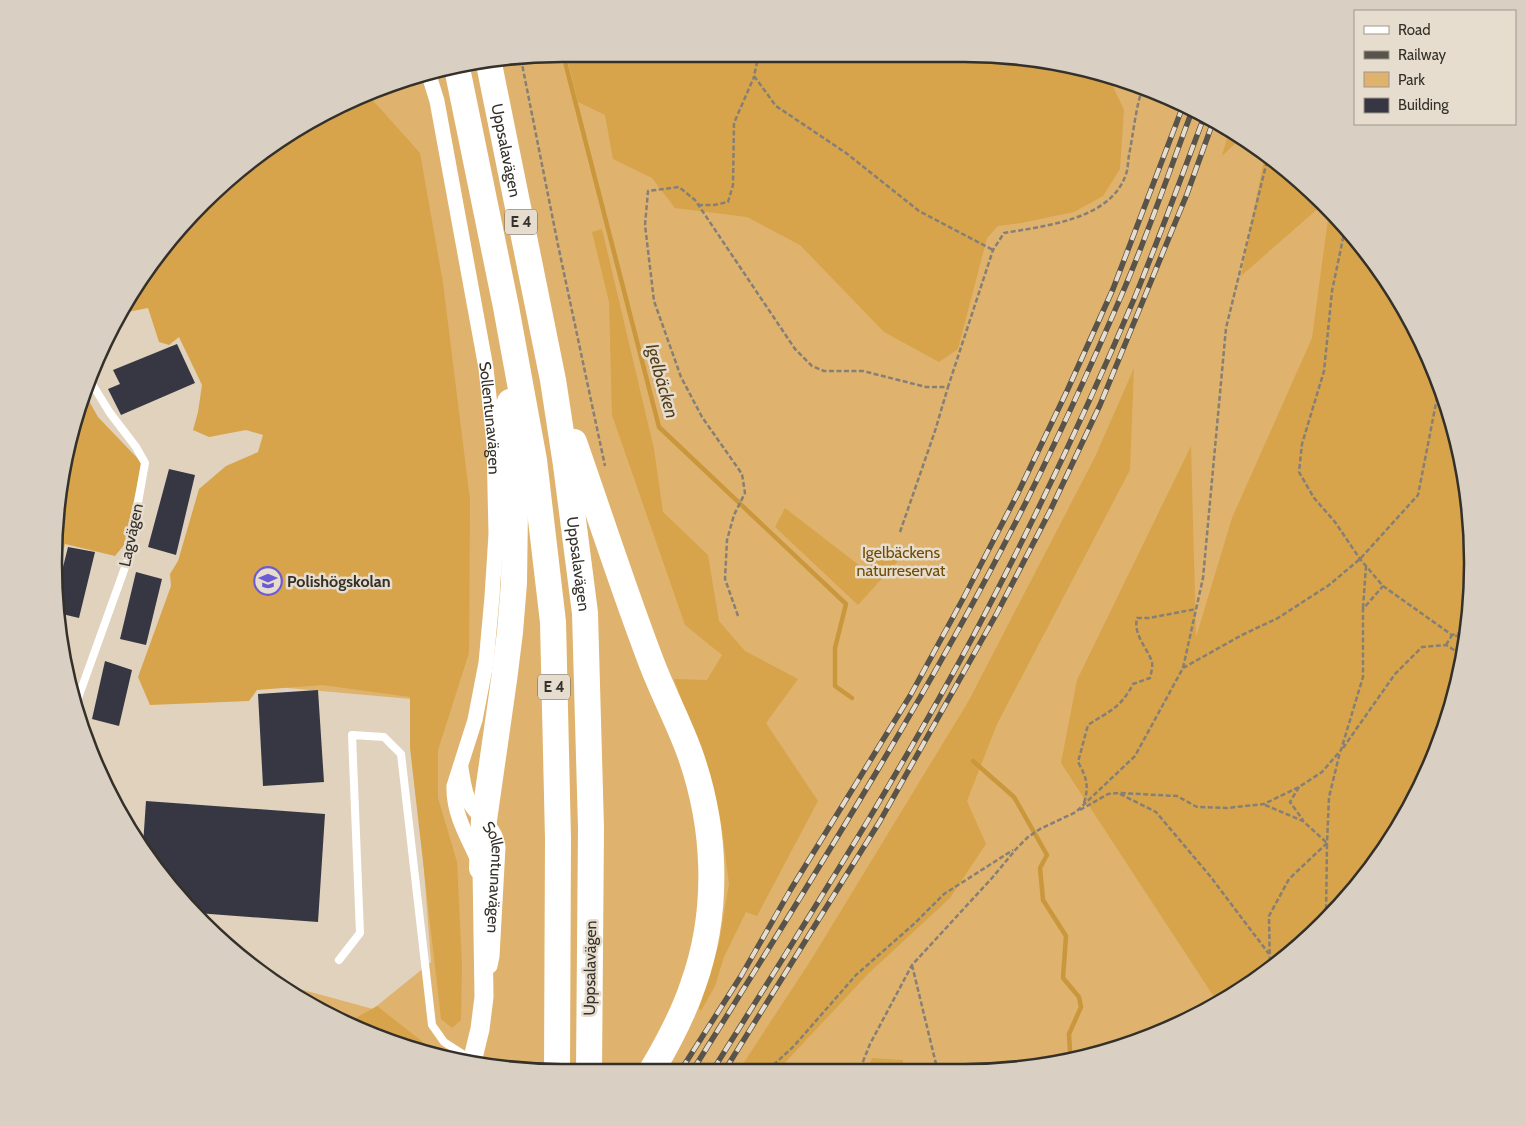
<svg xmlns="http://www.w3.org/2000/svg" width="1526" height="1126" font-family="Cabin,sans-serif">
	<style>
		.built { fill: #e0d2bd }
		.green { fill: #dfb36d }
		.forest { fill: #d7a44b }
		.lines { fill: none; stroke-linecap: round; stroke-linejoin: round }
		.stream { stroke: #ca973d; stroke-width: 4.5 }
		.building { fill: #373744 }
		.path { stroke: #867f76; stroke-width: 2.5; stroke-dasharray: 5 2.5; stroke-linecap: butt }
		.service { stroke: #fff; stroke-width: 8 }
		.minor { stroke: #fff; stroke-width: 15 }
		.tertiary { stroke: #fff; stroke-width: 19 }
		.motorway { stroke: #fff; stroke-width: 26 }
		.rail-casing { stroke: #58534b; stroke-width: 5.5 }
		.rail { stroke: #e7ddcf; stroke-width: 4; stroke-dasharray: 11; stroke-linecap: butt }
		.labels { text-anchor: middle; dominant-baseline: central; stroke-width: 5; stroke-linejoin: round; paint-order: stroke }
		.shield { fill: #e7ddcf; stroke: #6a645c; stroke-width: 1 }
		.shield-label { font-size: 15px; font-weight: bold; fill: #34302a }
		.street-label { font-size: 16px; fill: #34302a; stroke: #e7ddcf }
		.park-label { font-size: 16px; fill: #6e4c03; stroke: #e7ddcf }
		.poi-label { font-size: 16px; font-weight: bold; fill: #34302a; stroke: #e7ddcf; text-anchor: start }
		.water-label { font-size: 18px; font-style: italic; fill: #533d18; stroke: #e7ddcf }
		.rim { fill: none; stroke: #34302a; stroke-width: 2.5 }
	</style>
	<rect width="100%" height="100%" fill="#e7ddcf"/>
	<!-- built -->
	<path class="built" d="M373,93L428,152L431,1055L338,1020L227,946L159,873L92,758L58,629V496L81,400L106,338L180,227L280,139L338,106Z"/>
	<!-- green -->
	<path class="green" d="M563,54H963L1095,71L1158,93L1246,139L1299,180L1367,253L1420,338L1455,431L1471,529L1468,629L1445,726L1404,817L1346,899L1273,967L1158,1033L1030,1068L529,1071L431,1055L338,1020L285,985L373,1009L431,962L411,699L175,678L267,469L263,421L180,227L280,139L338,106L431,71Z"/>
	<!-- forest -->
	<path class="forest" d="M566,54H963L1095,71L1108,76L1124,110L1120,169L1103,196L1074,212L1021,223L998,226L987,238L958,349L939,362L884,332L800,245L747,217L675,208L652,178L613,159L605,115L578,102Z
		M368,95L420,153L443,283L470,500L469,653L438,750V798L457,862L462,964L461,1020L452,1028L441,1019L410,748V697L322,685L257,690L249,701L150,705L138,677L171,586L170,574L178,561L199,489L226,466L258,452L263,435L246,430L209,437L193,430L198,412L202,385L179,337L169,345L159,342L148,308L123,313L180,227L280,139L338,106Z
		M1229,131L1242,137L1222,156Z
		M1265,154L1299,180L1322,205L1241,276Z
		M1329,212L1367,253L1420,338L1455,431L1471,529L1468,629L1445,726L1404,817L1346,899L1273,967L1216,1000L1061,763L1077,680L1191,446L1196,637L1232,518L1312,338Z
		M602,229L654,449L663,512L708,555L719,621L745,651L798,679L766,723L818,801L757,916L746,912L724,957L715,986L701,1011L699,1008L719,943L729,884L721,821L700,750L674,679L707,680L722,655L685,625L612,415L609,302L592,232Z
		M1134,368L1130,470L997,724L967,801L986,844L950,898L868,974L779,1069L739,1070L811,960L968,702L1095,457Z
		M84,392L98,417L142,463L124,545L115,556L65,544L58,572V496L81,400Z
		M785,508L864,569L894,545L905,553L858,605L775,527Z
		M377,1006L442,1057L431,1055L335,1018H356Z
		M872,1058L903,1060V1069H867Z"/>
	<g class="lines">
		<!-- stream -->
		<path class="stream" d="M563,54L659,427L846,604L835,648V686L852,698
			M973,761L1014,797L1047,855L1040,868L1043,900L1066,936L1063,978L1079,997L1081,1007L1069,1034L1070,1052L1073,1056"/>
	</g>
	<!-- building -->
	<path class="building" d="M177,344L195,383L121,415L108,389L120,384L113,370Z
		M169,469L195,475L176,555L148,547Z
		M68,547L95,552L79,618L58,613V587Z
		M136,572L162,579L146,645L120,639Z
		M105,661L132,670L119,726L92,719Z
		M318,690L324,782L263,786L258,694Z
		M146,801L325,814L318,922L197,913L159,873L143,845Z"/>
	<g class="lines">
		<!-- path -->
		<path class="path" d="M759,54L754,76L776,106L846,153L919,211L993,250
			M521,59L558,245L605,466
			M1134,84L1142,89
			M698,205H714L728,202L733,185L734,123L754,77
			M1345,229L1332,291L1324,371L1302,444L1299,472L1314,498L1335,522L1360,559L1383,586L1452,635L1468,631
			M900,532L935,431L948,387
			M1363,608L1366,566
			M738,616L725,579L727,540L734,515L745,493L742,474L702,417L681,377L654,301L645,225L648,191L679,187L695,200L795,349L812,366L824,371H863L926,387H948L993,250L1004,233C1044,226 1111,220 1126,174C1128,169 1128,161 1129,155C1133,136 1136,105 1143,87
			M1446,645L1452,635L1466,638
			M1183,668L1242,635L1278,618L1329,585L1360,559L1418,495L1439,388
			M1343,748L1395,674L1422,647L1446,645L1462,655
			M1299,787L1290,802L1303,820
			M1120,794L1156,812L1210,876L1269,954
			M1084,803C1089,786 1087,778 1078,762L1088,725C1109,711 1121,708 1133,684L1150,678C1151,673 1153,667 1152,662C1147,647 1133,635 1137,618H1149L1196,609
			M1265,805L1303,821L1327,843L1326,917
			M1080,810L1108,794L1119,793L1177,796L1197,807L1227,808L1264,804L1299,787L1322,772L1341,750L1363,677V609L1383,586
			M912,965L937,1068
			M1270,969L1269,916L1289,879L1327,843L1329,797L1340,752
			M860,1069L870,1044L912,965L992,878L1017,848L1028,837L1040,829L1076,812L1135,756L1183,668L1203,578L1226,328L1268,157
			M768,1070L794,1046L856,975L915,923L944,894L1013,850"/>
		<!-- service -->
		<path class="service" d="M77,701L128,559L145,463L136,447L110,413L89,379
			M339,960L360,933L352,735L384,737L401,754L432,1025L444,1042L472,1060"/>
		<!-- minor -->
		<g class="minor">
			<path id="s1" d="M428,72L437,101L486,368L494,444L496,534L492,597L486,663L475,720L454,786C453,813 467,836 478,860"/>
			<path id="s2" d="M461,768C463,780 464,794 471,805C481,820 496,828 498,847L492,956L490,966"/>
		</g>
		<!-- tertiary -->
		<path class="tertiary" d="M472,1062L480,1029L484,997L482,868"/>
		<!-- motorway -->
		<g class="motorway">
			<path id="s3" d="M489,64L553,380L566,465L585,613L591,828L589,1071"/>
			<path d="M457,68L506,307L534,460L553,622L558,839L557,1071"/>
			<path d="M574,442C600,516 624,591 652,664C663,693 678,721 689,751C716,825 720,910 693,985C683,1015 668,1043 652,1070"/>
			<path d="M482,868L484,820L504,680L510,632L514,583L515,509L510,402"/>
		</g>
		<defs>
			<path id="rail" d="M681,1070L741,976L791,889L910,696L964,597L1017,495L1067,391L1113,289L1183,106
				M693,1070C809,884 927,698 1026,502C1060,434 1092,364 1122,294C1148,234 1169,172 1192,111
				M713,1070C808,918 906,766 989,606C1041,506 1090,403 1134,299C1159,239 1181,178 1204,117
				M725,1070L880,821L997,613L1050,511L1100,405L1187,194L1213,122"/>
		</defs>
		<!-- rail casing -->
		<use href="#rail" class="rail-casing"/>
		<!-- rail -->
		<use href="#rail" class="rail"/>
	</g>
	<!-- icons -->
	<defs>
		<symbol id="university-ring" viewBox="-11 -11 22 22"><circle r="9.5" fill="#e7ddcf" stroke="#6d5bd4" stroke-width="1.5"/><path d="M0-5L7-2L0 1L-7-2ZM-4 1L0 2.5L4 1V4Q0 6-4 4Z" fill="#6d5bd4"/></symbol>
	</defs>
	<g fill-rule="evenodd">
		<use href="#university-ring" x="252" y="565" width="32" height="32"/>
	</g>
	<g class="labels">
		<!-- shield labels -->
		<g class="shield">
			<rect x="505" y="209.5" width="32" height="25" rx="4"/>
			<rect x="538" y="674.5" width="32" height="25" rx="4"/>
		</g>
		<g class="shield-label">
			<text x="521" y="222">E 4</text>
			<text x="554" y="687">E 4</text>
		</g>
		<!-- street labels -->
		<g class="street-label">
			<text stroke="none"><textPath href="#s3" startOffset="88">Uppsalavägen</textPath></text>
			<text stroke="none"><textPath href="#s1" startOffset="352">Sollentunavägen</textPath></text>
			<text transform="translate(131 535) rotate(-78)">Lagvägen</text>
			<text stroke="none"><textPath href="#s3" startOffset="508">Uppsalavägen</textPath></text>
			<text stroke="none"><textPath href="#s2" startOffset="119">Sollentunavägen</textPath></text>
			<text transform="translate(590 968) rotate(-89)">Uppsalavägen</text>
		</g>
		<!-- park labels -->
		<g class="park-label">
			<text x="901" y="552">Igelbäckens<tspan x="901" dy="18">naturreservat</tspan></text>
		</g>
		<!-- poi labels -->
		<g class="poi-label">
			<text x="287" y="581">Polishögskolan</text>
		</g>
		<!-- water labels -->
		<g class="water-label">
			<text transform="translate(662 381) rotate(74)">Igelbäcken</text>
		</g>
	</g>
	<!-- crop -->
	<path d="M0 0H1526V1126H0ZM562 62H964A500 500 0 0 1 1464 562V564A500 500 0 0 1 964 1064H562A500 500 0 0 1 62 564V562A500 500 0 0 1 562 62Z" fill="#d9cfc2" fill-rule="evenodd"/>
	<path class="rim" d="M562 62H964A500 500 0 0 1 1464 562V564A500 500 0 0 1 964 1064H562A500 500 0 0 1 62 564V562A500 500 0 0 1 562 62Z"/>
	<!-- legend -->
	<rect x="1354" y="10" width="162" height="115" fill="#e7ddcf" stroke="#9f988d"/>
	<rect x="1364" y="26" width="25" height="8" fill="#ffffff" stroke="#9f988d"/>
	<text x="1398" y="35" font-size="15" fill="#34302a">Road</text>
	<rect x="1364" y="51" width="25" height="8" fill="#58534b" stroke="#9f988d"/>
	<text x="1398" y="60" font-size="15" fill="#34302a">Railway</text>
	<rect x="1364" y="72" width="25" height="15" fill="#dfb36d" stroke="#9f988d"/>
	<text x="1398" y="85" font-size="15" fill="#34302a">Park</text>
	<rect x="1364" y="98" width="25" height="15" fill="#373744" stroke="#9f988d"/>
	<text x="1398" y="110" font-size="15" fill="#34302a">Building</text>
</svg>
